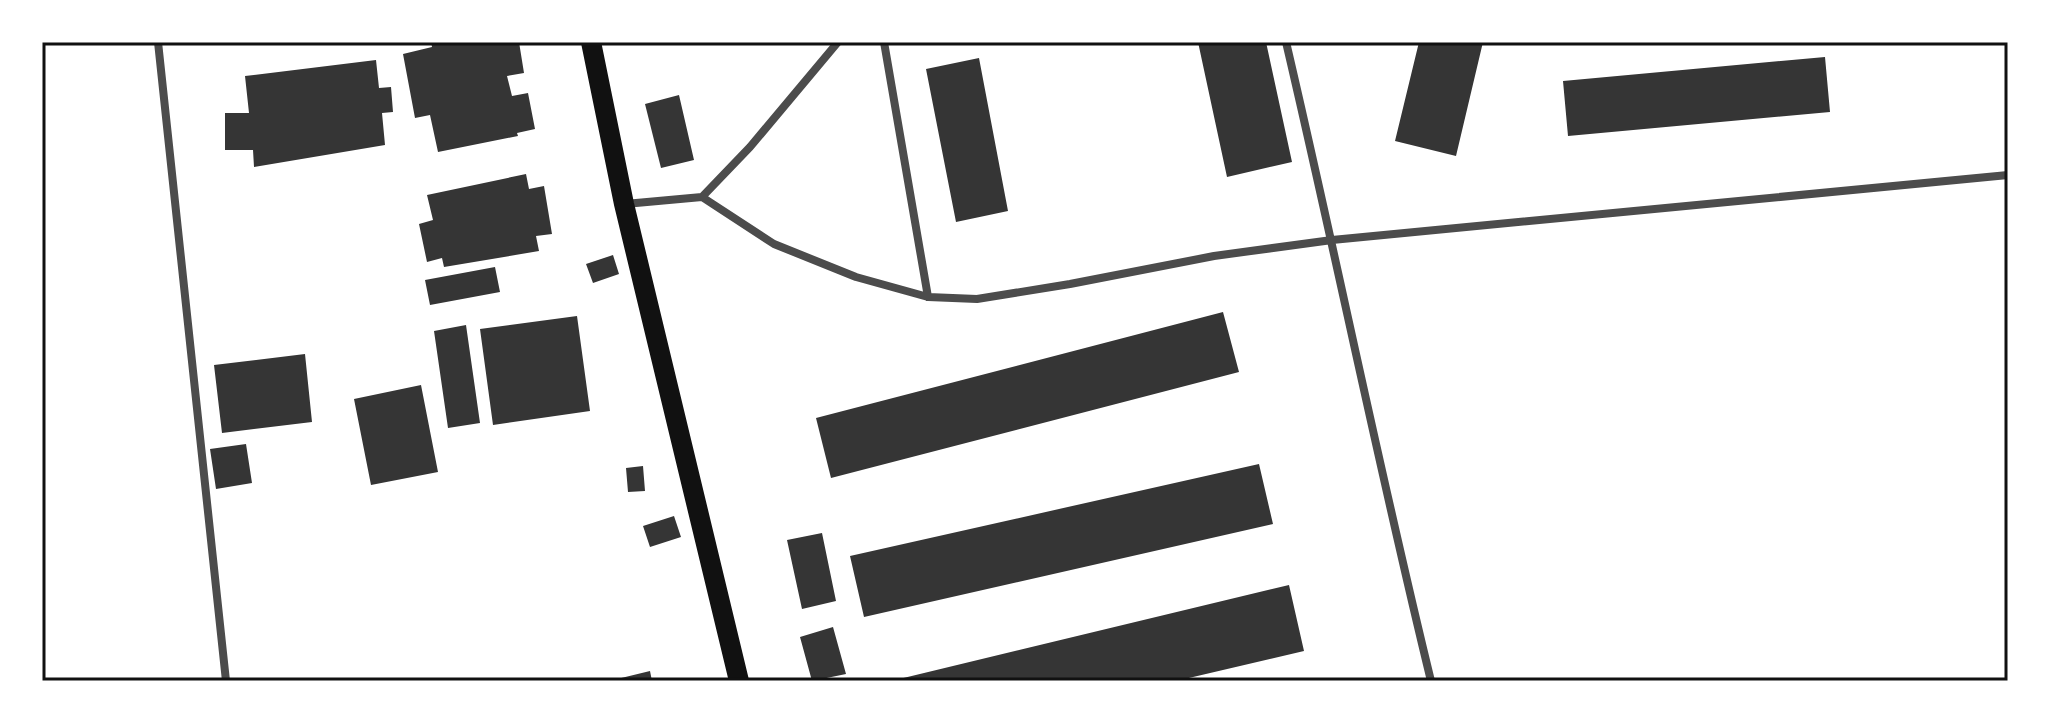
<svg xmlns="http://www.w3.org/2000/svg" width="2050" height="723" font-family="Manrope,sans-serif">
	<style>
		.building { fill: #353535 }
		.lines { fill: none; stroke-linecap: round; stroke-linejoin: round }
		.minor { stroke: #4c4c4c; stroke-width: 8 }
		.primary { stroke: #111; stroke-width: 20 }
		.neatline { fill: none; stroke: #111; stroke-width: 3 }
	</style>
	<rect width="100%" height="100%" fill="#fff"/>
	<!-- building -->
	<path class="building" d="M431,42H519L524,73L507,76L512,96L528,93L535,129L517,133L518,136L438,152L430,115L415,118L403,54L432,47Z
		M1198,42H1266L1292,162L1227,177Z
		M1419,42H1483L1456,156L1395,141Z
		M1825,57L1830,112L1568,136L1563,81Z
		M979,58L1008,211L956,222L926,69Z
		M376,60L379,88L391,87L393,112L382,113L385,145L254,167L253,150H225V113H249L245,76Z
		M679,95L694,160L661,168L645,104Z
		M526,174L529,189L544,186L552,234L536,236L539,251L444,267L442,258L427,262L419,224L433,220L427,195Z
		M613,255L619,274L593,283L586,264Z
		M495,267L500,292L430,305L425,280Z
		M1223,312L1239,372L831,478L816,418Z
		M577,316L590,411L493,425L480,329Z
		M466,325L480,423L448,428L434,331Z
		M305,354L312,422L222,433L214,365Z
		M421,385L438,472L371,485L354,399Z
		M246,444L252,483L216,489L210,449Z
		M1259,464L1273,524L864,617L850,556Z
		M643,466L645,491L628,492L626,468Z
		M674,516L681,537L650,547L643,526Z
		M822,533L836,601L802,609L787,540Z
		M1289,585L1304,651L1176,681H891Z
		M833,627L846,674L812,681L800,637Z
		M650,671L652,681H613V680Z"/>
	<g class="lines">
		<!-- minor -->
		<path class="minor" d="M158,42L226,681
			M884,42L928,297
			M1286,42C1336,255 1379,469 1431,681
			M702,197L750,147L838,42
			M625,204L702,197L774,244L856,277L928,297L977,299L1070,284L1214,256L1332,240L2008,175"/>
		<!-- primary -->
		<path class="primary" d="M591,42L624,204L739,681"/>
	</g>
	<!-- border -->
	<rect width="2050" height="723" fill="none" stroke="#ffffff" stroke-width="88"/>
	<rect x="44" y="44" width="1962" height="635" class="neatline"/>
</svg>
